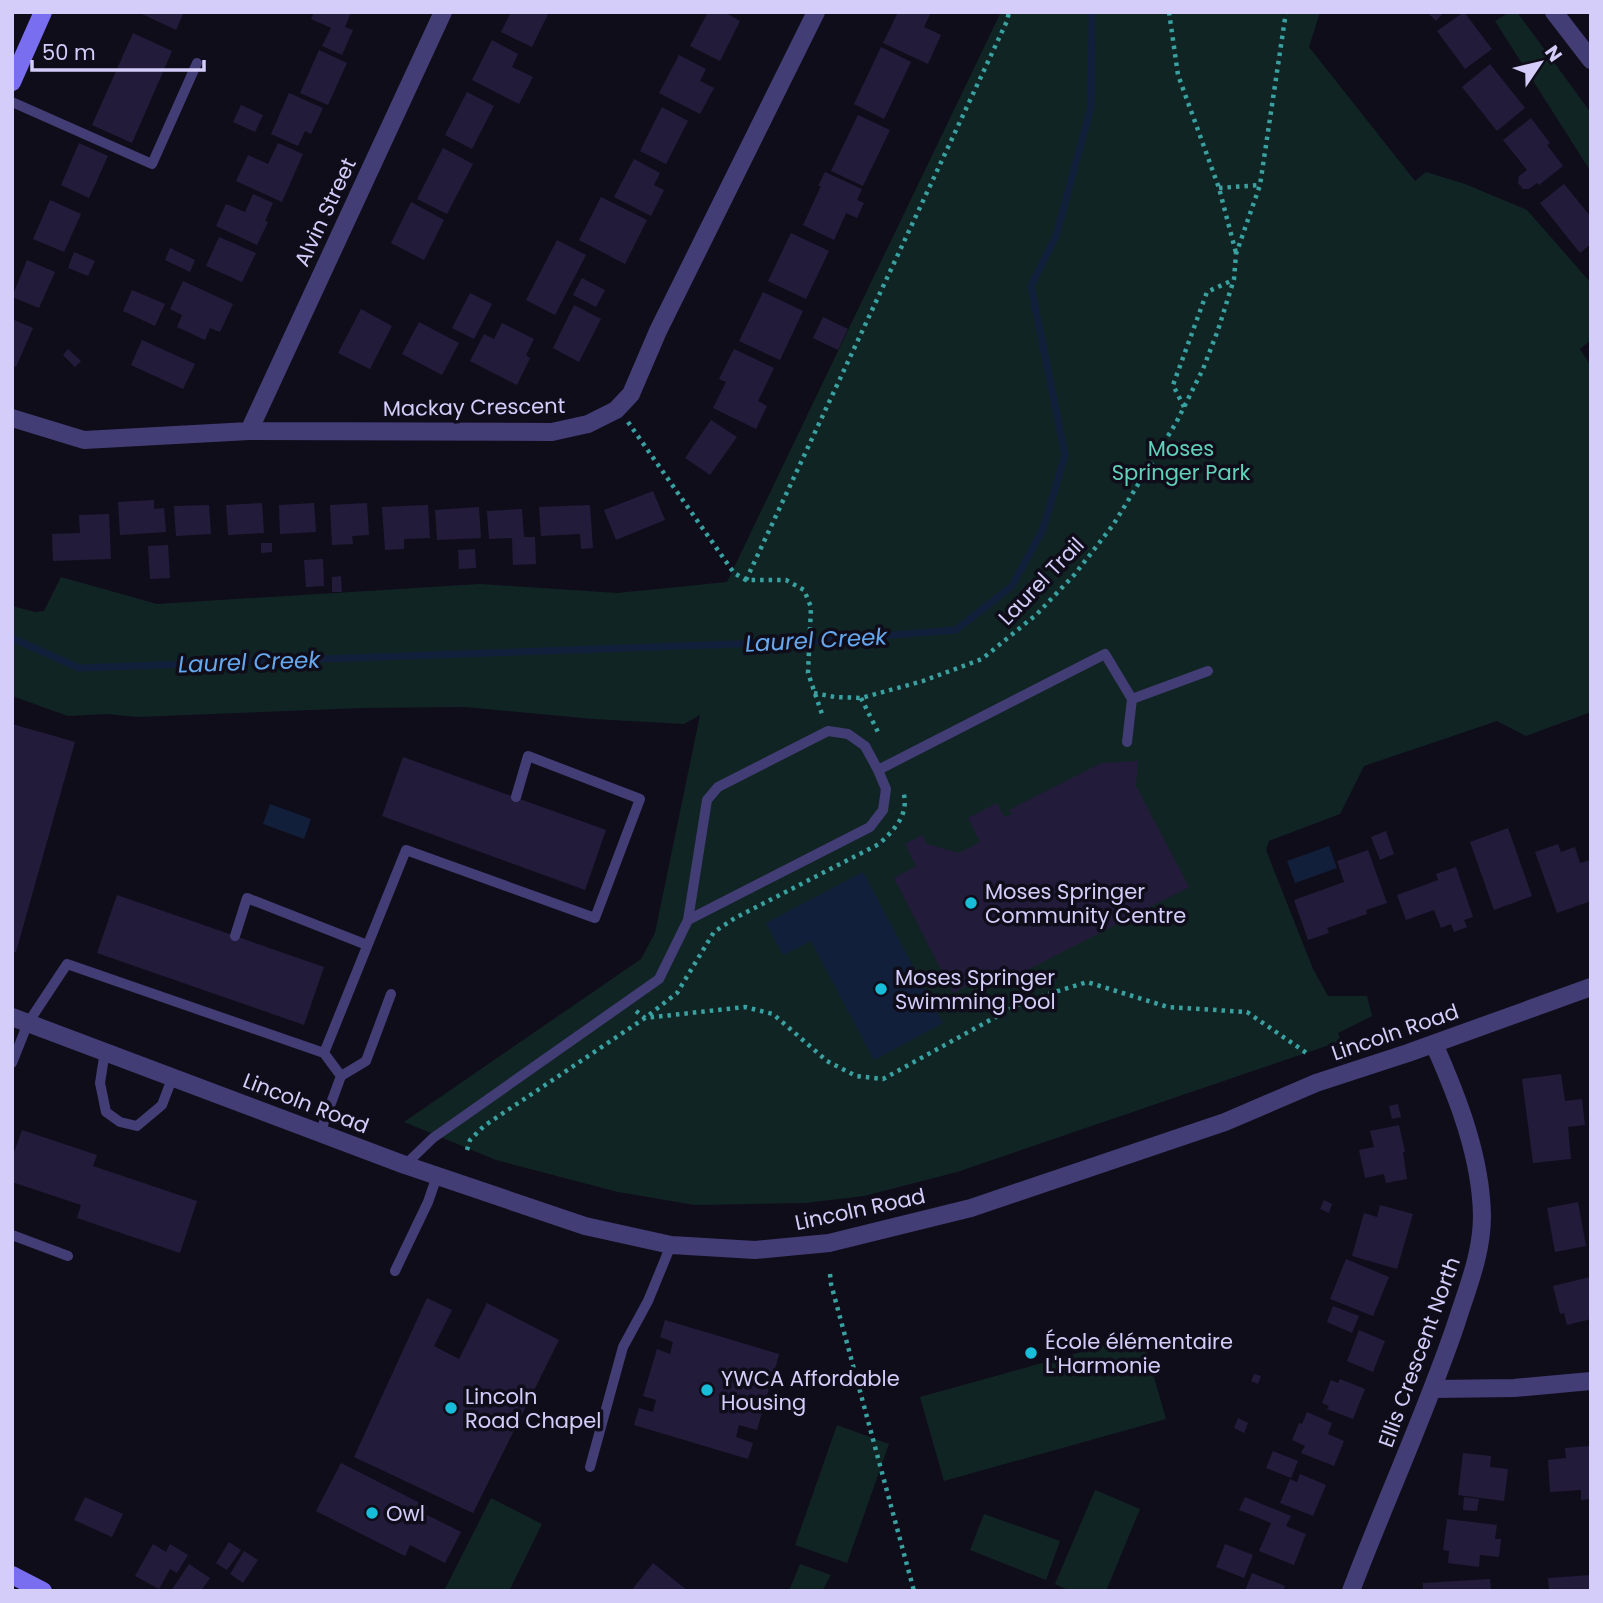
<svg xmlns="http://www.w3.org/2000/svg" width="1603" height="1603" font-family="Poppins,sans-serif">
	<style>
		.green { fill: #112424 }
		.water { fill: #111f3b }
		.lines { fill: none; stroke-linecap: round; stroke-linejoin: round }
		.stream { stroke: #111f3b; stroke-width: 7 }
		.building { fill: #231b3a }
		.path { stroke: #39a1a0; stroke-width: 4.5; stroke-dasharray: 3.5 5; stroke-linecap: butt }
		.service { stroke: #423d75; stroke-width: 10 }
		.minor { stroke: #423d75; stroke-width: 18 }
		.secondary { stroke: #786eef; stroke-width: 18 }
		.poi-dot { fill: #18bdda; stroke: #100d1b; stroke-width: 2.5 }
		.labels { text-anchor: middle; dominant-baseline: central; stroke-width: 7; stroke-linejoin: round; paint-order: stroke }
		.street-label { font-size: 21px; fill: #d4cdf9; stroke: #100d1b }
		.park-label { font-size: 21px; fill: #62d0ba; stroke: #100d1b }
		.poi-label { font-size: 21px; fill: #d4cdf9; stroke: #100d1b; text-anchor: start }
		.water-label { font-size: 23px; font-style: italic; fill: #66a8ee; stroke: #100d1b }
	</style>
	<rect width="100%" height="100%" fill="#100d1b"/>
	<!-- green -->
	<path class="green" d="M1001,12H1320L1309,47L1415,181L1426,172L1465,184L1527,210L1591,283V340L1580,349L1591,366V712L1526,736L1497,721L1364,766L1340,814L1269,841L1266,850L1313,969L1328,996H1367L1372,1016L1338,1033L1341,1041L957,1172L864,1196L805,1203L695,1205L618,1192L496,1160L404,1122L641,959L655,933L700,715L684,724L593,719L464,707L362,708L137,717L107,714L68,716L12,696V606L35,612L44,611L61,577L157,604L480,584L617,593L727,582Z
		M1510,12H1517L1591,113V172L1495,21Z
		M1142,1335L1166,1419L944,1481L920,1397Z
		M837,1425L889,1444L847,1563L795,1545Z
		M1095,1490L1140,1509L1106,1591H1070L1055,1584Z
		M491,1498L542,1524L509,1591H444Z
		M984,1514L1060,1541L1046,1580L970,1550Z
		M800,1564L831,1575L822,1591H789Z"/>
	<!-- water -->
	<path class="water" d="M270,804L311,819L304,839L263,824Z
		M1329,846L1337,868L1295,883L1287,861Z
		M863,872L943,1023L874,1060L811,941L783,955L766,923Z"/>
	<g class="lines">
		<!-- stream -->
		<path class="stream" d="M12,638L79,668L818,641L956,630L1012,586L1043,529L1065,455L1031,286L1056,236L1091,107L1092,12"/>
	</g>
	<!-- building -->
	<path class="building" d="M143,12H184L176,30L142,14Z
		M314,12H351L345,27L353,30L342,55L322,46L331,28L311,19Z
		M511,12H549L532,47L501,32Z
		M708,12H724L740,21L720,61L690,46Z
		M898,12H931L924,27L941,35L928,64L883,43Z
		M1427,12H1444L1436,21Z
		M1464,12L1492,49L1465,69L1437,31Z
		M133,33L172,51L132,143L92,125Z
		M492,40L518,54L512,67L533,77L519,104L472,80Z
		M881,47L911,62L884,119L854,104Z
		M319,50L347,63L328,105L300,93Z
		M679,55L706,69L700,81L714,88L700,114L659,93Z
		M1490,64L1525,108L1497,131L1462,87Z
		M467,92L494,106L472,149L445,135Z
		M289,93L323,108L311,134L305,131L298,146L271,134Z
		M241,105L263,115L255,132L233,122Z
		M662,107L688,121L666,164L640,151Z
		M858,115L890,130L863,186L831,171Z
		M1531,118L1550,143L1547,145L1563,166L1539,185L1537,183L1529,189H1523L1518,183L1519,176L1527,170L1503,140Z
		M79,143L108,156L89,198L61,185Z
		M278,143L303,154L282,202L236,181L248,155L268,164Z
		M443,148L473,164L447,214L417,199Z
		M634,159L660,173L654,185L664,190L651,216L614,197Z
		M825,172L862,189L857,200L864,203L857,218L846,213L834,240L803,225L821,186H818Z
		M1564,184L1591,217V244L1580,253L1540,203Z
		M253,194L273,203L265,221L268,222L257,245L216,226L226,204L245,212Z
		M601,197L647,220L625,264L579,240Z
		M50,200L81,214L64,252L33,239Z
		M411,202L444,220L424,260L391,243Z
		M791,233L829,251L806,299L768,281Z
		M219,237L256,253L242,282L206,266Z
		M557,240L586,255L555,315L526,300Z
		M170,248L195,260L190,272L165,260Z
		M74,252L95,261L88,276L68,268Z
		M27,260L55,272L39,308L12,297Z
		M582,278L605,290L596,307L573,295Z
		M183,281L233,304L220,332L210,328L205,340L177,327L182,315L170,309Z
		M132,290L165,304L155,326L123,311Z
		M763,292L803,311L780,360L739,341Z
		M470,293L492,304L474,339L452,328Z
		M574,305L601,319L579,362L553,348Z
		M361,309L392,326L370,369L338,353Z
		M823,317L848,329L838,350L813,338Z
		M12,319L33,328L16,367L12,365Z
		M419,322L459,343L442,375L402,354Z
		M502,323L534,339L526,355L530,358L517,385L470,361L484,334L494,339Z
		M142,340L195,364L183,389L131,365Z
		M68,349L81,361L75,367L63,355Z
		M734,349L774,368L758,401L767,406L756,429L713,408L726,382L719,379Z
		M711,420L737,437L710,475L685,458Z
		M653,491L665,520L616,540L604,510Z
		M154,500V509L164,508L166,532L120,535L118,502Z
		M262,503L264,533L228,535L226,505Z
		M314,503L316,532L280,534L279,505Z
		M367,503L369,535L352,536L353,544L332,545L330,505Z
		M209,505L211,534L176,536L174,506Z
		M428,505L430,538L404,539V549L385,550L382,507Z
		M590,505L593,548L581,549L580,534L541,536L539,507Z
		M479,507L481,538L437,540L435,510Z
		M522,509L524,537H535L536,564L513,565L512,538L489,539L487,511Z
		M109,514L111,559L53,561L52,534L80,533L79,515Z
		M261,543H272V552L261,553Z
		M168,545L170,578L150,579L148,546Z
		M475,549L476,568L459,569L458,550Z
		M323,559L324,586L306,587L304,560Z
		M341,576L342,592H332V577Z
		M12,724L75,742L16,952L12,951Z
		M403,757L606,830L585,890L382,816Z
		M1138,761L1136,786L1189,887L1004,982L997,970L953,993L894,878L916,866L905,844L922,835L927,844L959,853L980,842L968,818L997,803L1004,817L1012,814L1009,810L1101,763Z
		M1508,828L1532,896L1494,910L1470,842Z
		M1386,831L1394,854L1380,860L1371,837Z
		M1558,844L1561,852L1575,847L1580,863L1591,860V901L1557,913L1535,852Z
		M1368,850L1387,903L1366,910L1367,914L1327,928L1329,933L1308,940L1294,900L1344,882L1337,861Z
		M1456,867L1473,917L1464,920L1467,927L1454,932L1451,924L1441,928L1434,910L1406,920L1397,895L1438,880L1436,874Z
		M117,895L324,967L304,1025L97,953Z
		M1561,1074L1565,1101L1582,1099L1585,1125L1568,1127L1571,1159L1533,1163L1522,1079Z
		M1398,1104L1401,1117L1392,1119L1389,1106Z
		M1399,1125L1405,1152H1403L1407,1179L1386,1183L1384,1174L1365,1178L1359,1150L1374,1147L1370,1131Z
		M22,1130L97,1155L93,1166L197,1201L180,1253L77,1218L81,1205L12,1182V1158Z
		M1324,1200L1332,1204L1329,1213L1320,1209Z
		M1578,1202L1586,1246L1555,1252L1547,1208Z
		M1380,1205L1413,1214L1397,1269L1352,1256L1364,1213L1377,1217Z
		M1346,1259L1389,1277L1373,1316L1330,1299Z
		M1590,1277L1591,1319L1567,1325L1564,1313L1560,1314L1553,1286Z
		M427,1298L452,1310L434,1346L459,1359L487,1303L559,1340L473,1513L354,1457Z
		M1333,1306L1359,1316L1352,1333L1327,1322Z
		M665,1320L779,1354L774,1373L757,1367L753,1380L770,1385L757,1430L739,1425L736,1437L753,1443L748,1459L634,1425L639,1408L653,1412L656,1400L643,1396L657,1349L670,1354L673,1342L660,1337Z
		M1359,1330L1385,1341L1373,1372L1347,1361Z
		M1254,1374L1261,1376L1258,1384L1251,1381Z
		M1340,1379L1365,1389L1353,1419L1327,1409L1329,1406L1322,1403L1331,1380L1338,1383Z
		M1307,1412L1332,1423L1328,1434L1344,1441L1334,1466L1301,1453L1305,1446L1292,1440L1299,1423L1302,1424Z
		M1238,1418L1248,1423L1244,1433L1234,1428Z
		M1591,1446V1499L1581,1500V1490L1550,1492L1548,1460L1566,1458L1565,1448Z
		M1273,1451L1298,1461L1291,1478L1266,1468Z
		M1463,1453L1491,1456L1490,1467L1508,1469L1504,1501L1458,1495Z
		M341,1463L428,1507L425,1514L461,1532L445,1563L410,1545L405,1556L316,1511Z
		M1300,1474L1326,1485L1313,1516L1280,1503L1290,1479L1297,1482Z
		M85,1497L123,1514L112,1537L74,1520Z
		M1245,1497L1291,1516L1286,1526L1306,1534L1294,1565L1259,1551L1271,1523L1239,1510Z
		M1464,1497L1479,1499L1477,1511L1463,1510Z
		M1447,1519L1497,1525L1495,1539H1501L1499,1557L1480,1555L1479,1567L1448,1563L1449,1551L1443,1550Z
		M229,1542L241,1550L227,1570L216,1563Z
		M153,1544L166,1552L170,1544L188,1555L177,1573L170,1569L159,1589L135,1576Z
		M1225,1544L1253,1555L1244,1578L1216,1567Z
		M244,1551L258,1560L243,1583L230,1574Z
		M653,1563L688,1591H631Z
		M189,1564L210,1578L201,1591H171Z
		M1252,1573L1285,1586L1283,1591H1245Z
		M1591,1575V1591H1549L1548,1578Z
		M1490,1579L1491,1591H1423V1583Z"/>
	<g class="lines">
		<!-- path -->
		<path class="path" d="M1169,12L1178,75L1219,188L1236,253
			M1219,188L1260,185
			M1184,407L1173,385L1207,292L1233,280
			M628,422L734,573L746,580H786L804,590L811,607L808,673L823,717
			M746,580L1007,21L1009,12
			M814,693L835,697L861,698L923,681L982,659L1037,614L1075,574L1113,525L1176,423L1203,369L1218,330L1234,279L1236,254L1260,185L1286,12
			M861,698L880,736
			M636,1011L645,1018L745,1007L773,1014L827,1061L856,1076L883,1079L1023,1002L1087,982L1168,1007L1247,1012L1308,1054
			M467,1150L470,1140L484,1126L645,1018L677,993L714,932L735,918L879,844C895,829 910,814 903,791
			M830,1274L831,1284L914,1591"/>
		<!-- service -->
		<path class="service" d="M12,102L152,164L197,63
			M1132,699L1208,671
			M878,770L1105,654L1132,699L1127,742
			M235,936L247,898L367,945
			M105,1051L100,1083L106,1112L120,1122L137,1126L162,1105L173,1076
			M324,1053L406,850L595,918L640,799L528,756L516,797
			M12,1063L28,1023L67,964L324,1053L341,1076
			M320,1133L341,1076L366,1061L391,994
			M405,1165L433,1138L659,979L688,920L707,800L718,787L828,731L848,734L865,746L878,770L886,789L883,810L870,827L688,920
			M12,1235L68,1256
			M395,1271L428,1202L437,1176
			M590,1467L623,1347L648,1301L671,1245"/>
		<!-- minor -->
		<path class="minor" d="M1554,12L1591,60
			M12,418L84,440L249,431L552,432L588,424L616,410L631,394L658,331L816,12
			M249,431L443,12
			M12,1017L405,1165L585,1226L671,1245L755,1250L829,1243L971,1208L1225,1122L1316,1083L1408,1053L1591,987
			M1434,1389L1514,1388L1591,1381
			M1351,1591C1385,1501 1425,1415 1456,1324C1467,1289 1482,1254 1482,1216C1481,1157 1458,1098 1434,1044"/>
		<!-- secondary -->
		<path class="secondary" d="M12,82L43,12
			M12,1575L43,1591"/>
	</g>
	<!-- markers -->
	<g class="poi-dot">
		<circle cx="971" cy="903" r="7"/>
		<circle cx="881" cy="989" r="7"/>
		<circle cx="1031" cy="1353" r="7"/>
		<circle cx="707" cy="1390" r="7"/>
		<circle cx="451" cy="1408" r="7"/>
		<circle cx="372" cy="1513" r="7"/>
	</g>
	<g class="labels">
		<!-- street labels -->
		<g class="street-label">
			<text transform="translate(325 212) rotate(-65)">Alvin Street</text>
			<text transform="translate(474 407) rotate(-1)">Mackay Crescent</text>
			<text transform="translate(1041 581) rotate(-46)">Laurel Trail</text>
			<text transform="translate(1395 1032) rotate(-19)">Lincoln Road</text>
			<text transform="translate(306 1103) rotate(21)">Lincoln Road</text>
			<text transform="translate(860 1209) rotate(-12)">Lincoln Road</text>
			<text transform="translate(1419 1352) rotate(-70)">Ellis Crescent North</text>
		</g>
		<!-- park labels -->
		<g class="park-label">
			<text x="1181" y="448">Moses<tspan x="1181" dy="24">Springer Park</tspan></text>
		</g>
		<!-- poi labels -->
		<g class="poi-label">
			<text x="985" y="891">Moses Springer<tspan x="985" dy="24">Community Centre</tspan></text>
			<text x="895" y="977">Moses Springer<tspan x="895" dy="24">Swimming Pool</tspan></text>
			<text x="1045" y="1341">École élémentaire<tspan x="1045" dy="24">L'Harmonie</tspan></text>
			<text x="721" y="1378">YWCA Affordable<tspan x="721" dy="24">Housing</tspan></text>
			<text x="465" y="1396">Lincoln<tspan x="465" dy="24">Road Chapel</tspan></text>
			<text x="386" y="1513">Owl</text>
		</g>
		<!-- water labels -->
		<g class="water-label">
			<text transform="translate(816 640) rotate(-3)">Laurel Creek</text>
			<text transform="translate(249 662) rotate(-2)">Laurel Creek</text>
		</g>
	</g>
	<!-- border -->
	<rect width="1603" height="1603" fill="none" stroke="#d4cdf9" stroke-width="28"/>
	<!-- north arrow -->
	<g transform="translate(1540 63) rotate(55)" stroke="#100d1b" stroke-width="5" paint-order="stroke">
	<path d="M0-5L12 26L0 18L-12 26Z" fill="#d4cdf9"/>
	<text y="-10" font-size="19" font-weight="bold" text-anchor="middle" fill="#d4cdf9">N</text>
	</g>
	<!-- scale -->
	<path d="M32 60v10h172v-10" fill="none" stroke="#d4cdf9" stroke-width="3.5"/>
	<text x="42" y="60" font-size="21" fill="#d4cdf9" stroke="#100d1b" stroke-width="5" paint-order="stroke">50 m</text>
</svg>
